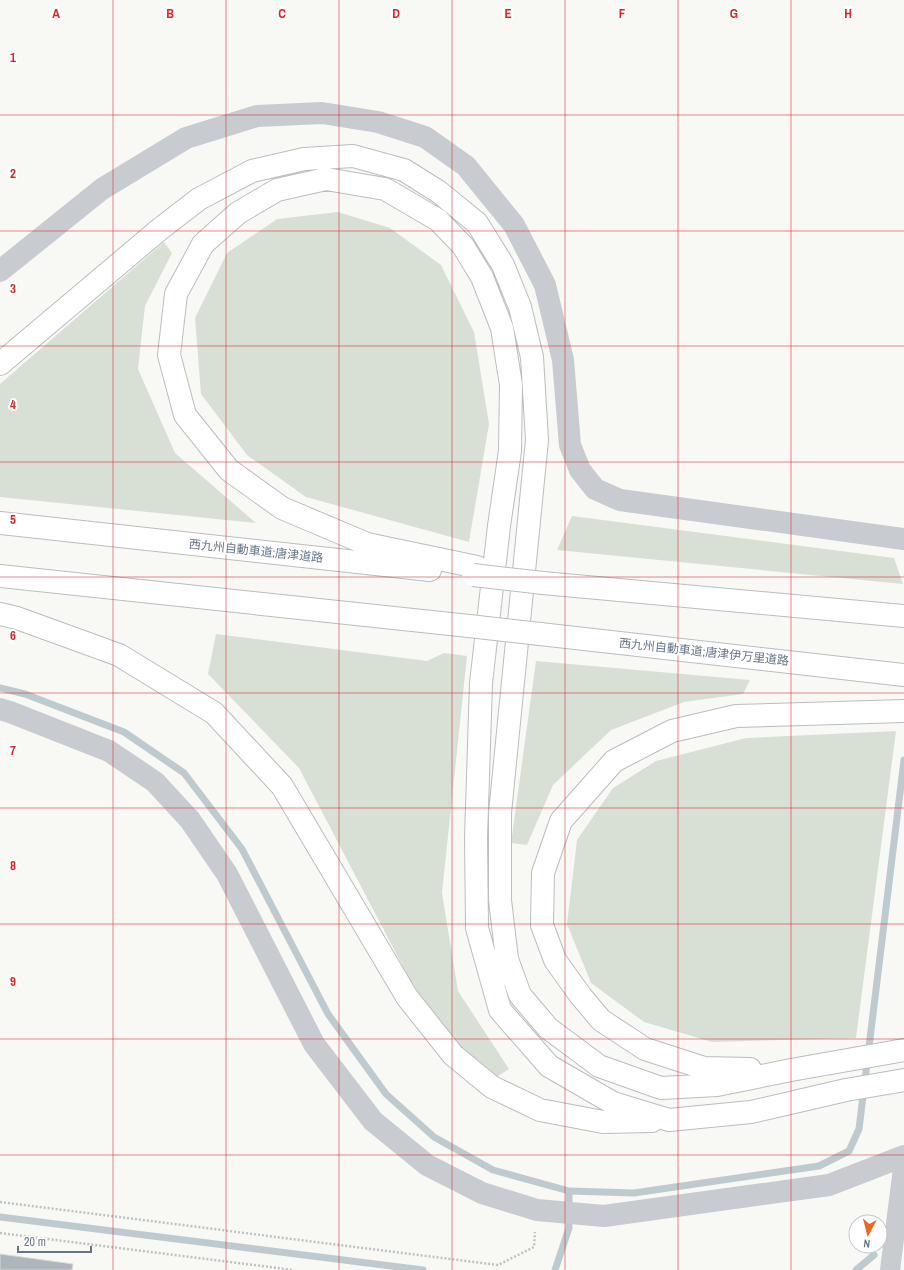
<svg xmlns="http://www.w3.org/2000/svg" width="904" height="1270" font-family="'Archivo Narrow','Noto Sans JP',sans-serif">
	<style>
		.green { fill: #d8e0d6 }
		.lines { fill: none; stroke-linecap: round; stroke-linejoin: round }
		.stream { stroke: #bfcacf; stroke-width: 7 }
		.building { fill: #aeb5bc; stroke: #dadad7 }
		.motorway-casing { stroke: #babdc1; stroke-width: 24 }
		.path { stroke: #bfc2c4; stroke-width: 2.5; stroke-dasharray: 2 2; stroke-linecap: butt }
		.minor { stroke: #c8cbcf; stroke-width: 20 }
		.tertiary { stroke: #c8cbcf; stroke-width: 22 }
		.motorway { stroke: #fff; stroke-width: 22 }
		.motorway-bridge-casing { stroke: #babdc1; stroke-width: 24; stroke-linecap: butt }
		.motorway-bridge { stroke: #fff; stroke-width: 22 }
		.grid { fill: none; stroke: #d62828; stroke-width: 1; stroke-opacity: 0.55 }
		.labels { text-anchor: middle; dominant-baseline: central; stroke-width: 4; stroke-linejoin: round; paint-order: stroke }
		.street-label { font-size: 12px; fill: #657588; stroke: #fff }
		.grid-label { font-size: 13px; text-anchor: middle; font-weight: bold; fill: #d62828; stroke: #fff; stroke-width: 4; stroke-linejoin: round; paint-order: stroke }
	</style>
	<rect width="100%" height="100%" fill="#f8f8f5"/>
	<!-- green -->
	<path class="green" d="M338,212L390,228L441,265L474,332L489,424L469,542L306,497L247,455L201,394L195,318L227,253L277,219Z
		M164,242L172,253L145,306L138,369L175,453L256,523L0,497V384Z
		M572,516L894,558L903,584L557,550Z
		M216,634L427,661L444,653L467,656L442,893L458,991L509,1069L495,1078L449,1037L410,980L299,768L208,674Z
		M536,661L750,680L743,694L684,702L611,730L553,785L527,845L511,843Z
		M896,731L856,1038L712,1042L644,1022L591,983L567,924L577,840L613,788L656,761L746,738Z"/>
	<g class="lines">
		<!-- stream -->
		<path class="stream" d="M0,688L25,694L124,732L184,773L242,849L328,1014L386,1094L434,1137L493,1170L569,1191V1228L555,1270
			M569,1191L634,1193L819,1166L849,1151L859,1129L904,760
			M0,1217L423,1270
			M856,1270L874,1255"/>
	</g>
	<!-- building -->
	<path class="building" d="M0,1254L73,1264L72,1270H0Z"/>
	<g class="lines">
		<defs>
			<path id="motorway" d="M0,364L160,229L199,199L252,171L304,159L353,156L404,170L439,192L477,223L503,265L520,307L532,357L537,440L500,813V900L507,959L520,995L548,1028L599,1066L661,1088L717,1085L791,1070L904,1050
				M0,523L430,570
				M477,567L367,544L282,508L229,470L185,415L169,355L176,294L203,244L238,213L277,190L326,179L385,189L438,220L463,246L482,277L502,328L511,385L510,451L499,526L481,683L476,838L477,928L500,1010L549,1066L613,1103L669,1120L751,1112L846,1090L904,1080
				M0,576L469,626
				M543,583L904,616
				M0,614L17,618L119,655L214,713L282,786L407,997L453,1055L492,1087L540,1110L603,1122L652,1121
				M540,634L904,675
				M750,1069L704,1068L645,1049L601,1020L580,995L555,960L542,925L543,873L561,821L614,761L672,731L736,716L904,711"/>
		</defs>
		<!-- motorway casing -->
		<use href="#motorway" class="motorway-casing"/>
		<!-- path -->
		<path class="path" d="M0,1202L498,1265L534,1247L535,1232
			M0,1233L294,1270"/>
		<!-- minor -->
		<path class="minor" d="M890,1270L904,1161"/>
		<!-- tertiary -->
		<path class="tertiary" d="M0,271L102,189L186,138L257,116L322,113L378,122L425,137L466,166L514,225L545,285L563,360L570,445L580,470L595,489L620,500L904,539
			M0,709L10,712L109,751L155,782L190,820L227,874L314,1044L373,1121L427,1165L482,1193L537,1210L604,1216L829,1185L904,1156"/>
		<!-- motorway -->
		<use href="#motorway" class="motorway"/>
		<defs>
			<path id="motorway-bridge" d="M473,575L543,583
				M469,626L540,634"/>
		</defs>
		<!-- motorway-bridge casing -->
		<use href="#motorway-bridge" class="motorway-bridge-casing"/>
		<!-- motorway-bridge -->
		<use href="#motorway-bridge" class="motorway-bridge"/>
	</g>
	<!-- grid -->
	<path class="grid" d="M113,0V1270M226,0V1270M339,0V1270M452,0V1270M565,0V1270M678,0V1270M791,0V1270M0,115H904M0,231H904M0,346H904M0,462H904M0,577H904M0,693H904M0,808H904M0,924H904M0,1039H904M0,1155H904"/>
	<g class="labels">
		<!-- street labels -->
		<g class="street-label">
			<text transform="translate(256 551) rotate(6)">西九州自動車道;唐津道路</text>
			<text transform="translate(704 652) rotate(6)">西九州自動車道;唐津伊万里道路</text>
		</g>
	</g>
	<g class="grid-label">
		<text x="56" y="18">A</text>
		<text x="170" y="18">B</text>
		<text x="282" y="18">C</text>
		<text x="396" y="18">D</text>
		<text x="508" y="18">E</text>
		<text x="622" y="18">F</text>
		<text x="734" y="18">G</text>
		<text x="848" y="18">H</text>
		<text x="13" y="62">1</text>
		<text x="13" y="178">2</text>
		<text x="13" y="293">3</text>
		<text x="13" y="409">4</text>
		<text x="13" y="524">5</text>
		<text x="13" y="640">6</text>
		<text x="13" y="755">7</text>
		<text x="13" y="870">8</text>
		<text x="13" y="986">9</text>
	</g>
	<!-- north arrow -->
	<g transform="translate(868 1234) rotate(187)"><circle r="19" fill="#ffffff" stroke="#c1c8cf"/>
	<path d="M0-3L7 15L0 10L-7 15Z" fill="#ee661f"/>
	<text y="-6" font-size="11" font-weight="bold" text-anchor="middle" fill="#657588">N</text>
	</g>
	<!-- scale -->
	<path d="M18 1246v6h73v-6" fill="none" stroke="#657588" stroke-width="2"/>
	<text x="24" y="1246" font-size="12" fill="#657588" stroke="#ffffff" stroke-width="3" paint-order="stroke">20 m</text>
</svg>
